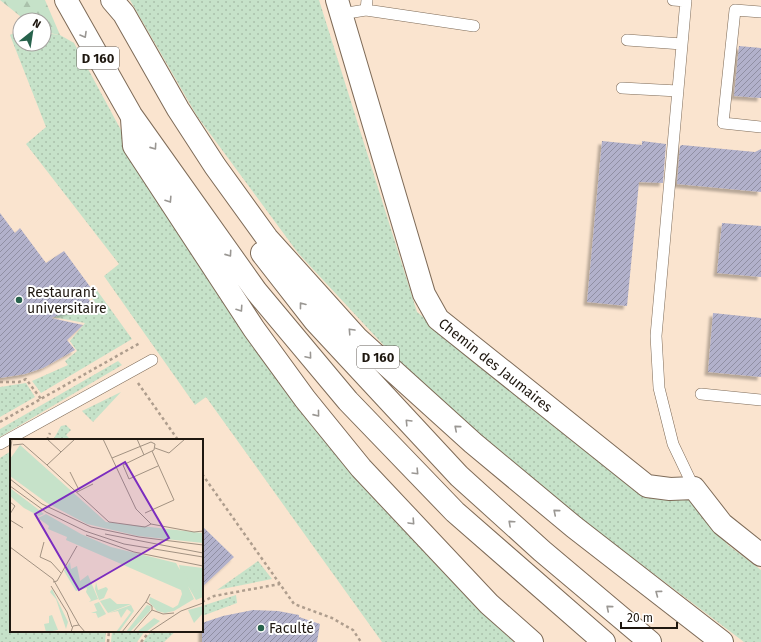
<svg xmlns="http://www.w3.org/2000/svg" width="761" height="642" font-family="'Fira Sans',sans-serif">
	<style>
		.grass { fill: url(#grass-dots) }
		.forest { fill: url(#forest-firs) }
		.building { fill: url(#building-hatch); filter: url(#shadow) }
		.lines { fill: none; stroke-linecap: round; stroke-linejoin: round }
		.lane-casing { stroke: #7e6b58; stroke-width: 12 }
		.street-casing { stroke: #7e6b58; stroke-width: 24 }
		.highway-casing { stroke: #7e6b58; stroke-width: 24 }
		.path { stroke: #ae9d8d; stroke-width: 2.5; stroke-dasharray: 3 3; stroke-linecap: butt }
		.lane { stroke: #fff; stroke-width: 11 }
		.street { stroke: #fff; stroke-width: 22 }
		.highway { stroke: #fff; stroke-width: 22 }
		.oneway { stroke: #9a9793 }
		.poi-dot { fill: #27624c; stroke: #fff; stroke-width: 1.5 }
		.labels { text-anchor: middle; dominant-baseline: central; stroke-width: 4; stroke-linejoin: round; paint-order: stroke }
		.shield { fill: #fff; stroke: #625d57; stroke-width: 1 }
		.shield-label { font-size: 13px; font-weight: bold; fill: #1e170f }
		.poi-label { font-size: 14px; fill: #1e170f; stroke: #fff; text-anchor: start }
		.street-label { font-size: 14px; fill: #1e170f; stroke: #fff }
		.inset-road { fill: none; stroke: #a29282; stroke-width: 1 }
		.view { fill: #7b2cbf; fill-opacity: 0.15; stroke: #7b2cbf; stroke-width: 2 }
		.inset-edge { fill: none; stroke: #1e170f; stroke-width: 2 }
	</style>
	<defs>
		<pattern id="grass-dots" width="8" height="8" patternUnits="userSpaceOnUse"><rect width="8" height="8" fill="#c6e2c9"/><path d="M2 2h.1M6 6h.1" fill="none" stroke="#aac1ab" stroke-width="1.8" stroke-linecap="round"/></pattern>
		<pattern id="forest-firs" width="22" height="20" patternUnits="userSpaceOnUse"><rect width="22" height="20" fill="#c6e2c9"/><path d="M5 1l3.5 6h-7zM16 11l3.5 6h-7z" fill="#aac1ab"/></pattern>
		<pattern id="building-hatch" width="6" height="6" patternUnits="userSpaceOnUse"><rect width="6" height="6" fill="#b2b1cb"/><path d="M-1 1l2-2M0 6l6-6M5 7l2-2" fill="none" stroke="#908fa3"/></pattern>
		<filter id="shadow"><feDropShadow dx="-3.5" dy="3.5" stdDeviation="1" flood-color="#0004"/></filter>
	</defs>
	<rect width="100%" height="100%" fill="#fae4cf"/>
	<!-- grass -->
	<path class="grass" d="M130,0H319L417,312L549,418L651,494L689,500L728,545L761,570V642H744L572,512L415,379L298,253L197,116Z
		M20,30V44H44V33L60,35L74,43L122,132L219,297L360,484L514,642H382L206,397L195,405L104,276L119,264L26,144L46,127L10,35Z
		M96,289L132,339L41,393L32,381L68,365L65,361L77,351L70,341L85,323L53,317L62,310L76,312L96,304L89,294Z
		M118,361L122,365L0,437V429Z
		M26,383L35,397L0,417V387Z
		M121,392L93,422L82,411Z
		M66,425L71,430L66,435L71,440H53L61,426Z
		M11,451V631H106L105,642H0V458Z
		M258,561L272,579L217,590Z
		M236,595L237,603L202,616V606Z
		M112,631H145L137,642H111Z
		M155,631H176L164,642H143L148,635Z"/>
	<!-- forest -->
	<path class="forest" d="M0,0H45L60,35L44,32V20H20V30V16Z"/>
	<!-- building -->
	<path class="building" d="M739,46L761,48V98L734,96Z
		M602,141L642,145V141L666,144L663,183L639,182L627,306L587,302Z
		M682,145L755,152L761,149V192L677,184L680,146Z
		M0,213L15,233L20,228L46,263L64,251L91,288L84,293L92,304L51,318L83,325L67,340L75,350L43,368L25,374L0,378Z
		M722,223L761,226V277L717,273Z
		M713,313L761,318V377L708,372Z
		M202,526L234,557L202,587Z
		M253,610L278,611L299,615V617L320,624L317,642H202V623L223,616Z"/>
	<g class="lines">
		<defs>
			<path id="lane" d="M673,0L686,1
				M686,0L656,336L659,388L673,444L694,488
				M366,10L367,0
				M761,12L735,10L723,123L761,127
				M341,14L366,10L474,26
				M627,40L682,44
				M622,88L678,91
				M701,394L761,400
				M0,444L152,360"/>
			<g id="street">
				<path id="s1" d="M337,0L424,294L438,319L647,486L670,489L694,488L722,524L761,555"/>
			</g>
			<path id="highway" d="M66,0L131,115L256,291L348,401L455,512L604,642
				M112,0L124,14L178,109L215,166L267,238L358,339L473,443L574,527L722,642
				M132,119L134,146L254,329L305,399L361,468L489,604L532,642
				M262,253L315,321L459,476L542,551L650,642"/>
		</defs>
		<!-- lane casing -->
		<use href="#lane" class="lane-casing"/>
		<!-- street casing -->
		<use href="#street" class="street-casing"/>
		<!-- highway casing -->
		<use href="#highway" class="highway-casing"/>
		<!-- path -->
		<path class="path" d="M0,382H19L26,379L41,399
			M138,383L178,440
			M0,422L140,343
			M47,440L50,433
			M202,474L294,604L332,618L353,630L361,642
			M202,602L214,596L280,584
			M108,642L109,631
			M141,642L150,631"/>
		<!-- lane -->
		<use href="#lane" class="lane"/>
		<!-- street -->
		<use href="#street" class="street"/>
		<!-- highway -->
		<use href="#highway" class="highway"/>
	</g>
	<!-- one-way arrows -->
	<defs><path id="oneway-chevron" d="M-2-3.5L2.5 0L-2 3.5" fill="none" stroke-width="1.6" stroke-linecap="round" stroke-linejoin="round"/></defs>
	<g class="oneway">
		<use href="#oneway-chevron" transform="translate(84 35) rotate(60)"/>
		<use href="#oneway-chevron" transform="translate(154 147) rotate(55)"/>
		<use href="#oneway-chevron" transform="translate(169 200) rotate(57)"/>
		<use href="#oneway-chevron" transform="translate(229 254) rotate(55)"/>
		<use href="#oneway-chevron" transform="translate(302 305) rotate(-128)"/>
		<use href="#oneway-chevron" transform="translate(240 309) rotate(56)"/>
		<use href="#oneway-chevron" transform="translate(351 331) rotate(-133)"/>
		<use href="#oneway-chevron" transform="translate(309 356) rotate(50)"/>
		<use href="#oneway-chevron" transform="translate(317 414) rotate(51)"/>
		<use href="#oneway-chevron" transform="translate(408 422) rotate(-134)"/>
		<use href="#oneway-chevron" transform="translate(457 428) rotate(-139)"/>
		<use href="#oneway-chevron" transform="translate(416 472) rotate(46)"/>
		<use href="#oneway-chevron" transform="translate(556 512) rotate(-140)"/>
		<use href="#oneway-chevron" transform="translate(412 522) rotate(47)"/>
		<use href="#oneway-chevron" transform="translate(511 523) rotate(-138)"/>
		<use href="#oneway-chevron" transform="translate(658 593) rotate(-143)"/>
		<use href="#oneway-chevron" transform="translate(609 608) rotate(-140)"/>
	</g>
	<!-- markers -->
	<g class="poi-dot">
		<circle cx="19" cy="300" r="4"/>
		<circle cx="261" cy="628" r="4"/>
	</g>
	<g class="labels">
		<!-- shield labels -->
		<g class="shield">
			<rect x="77" y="47" width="42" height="22" rx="3"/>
			<rect x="357" y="346" width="42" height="22" rx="3"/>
		</g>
		<g class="shield-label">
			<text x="98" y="58">D 160</text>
			<text x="378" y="357">D 160</text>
		</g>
		<!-- poi labels -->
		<g class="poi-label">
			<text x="27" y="292">Restaurant<tspan x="27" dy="16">universitaire</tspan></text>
			<text x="269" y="628">Faculté</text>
		</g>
		<!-- street labels -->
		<g class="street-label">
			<text stroke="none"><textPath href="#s1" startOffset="409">Chemin des Jaumaires</textPath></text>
		</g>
	</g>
	<!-- overview -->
	<g transform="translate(10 439)">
		<rect width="193" height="193" fill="#fae4cf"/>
		<path d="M10,6L96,83L193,94V104L128,97L77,85L37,64L0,37V20ZM36,75L71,95L101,108L166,124L170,131L169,126L193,129V158L186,161L178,147L184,160L164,172L155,174L147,172L139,163L140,158L163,169L168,166L172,155L171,151L56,101L57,98L38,90L39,87L28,79ZM60,123L61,130L67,127L70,142L78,136L88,160L79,163L81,161L76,153L77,149L66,152L54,132ZM86,143L88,151L96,148L98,150L94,159L89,161L85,150ZM42,150L58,183L56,190L46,160L40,153ZM100,159L107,165H121L98,174L90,162ZM89,163L96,175L88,179L86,174H81L87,172L84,165ZM121,166L124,172L109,193H106L121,173L117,170L111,179L108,172L99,174ZM137,166L141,167L140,172L120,193H116ZM193,167V174L184,184L178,171ZM42,176L48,191L36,193L34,185L39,184V177Z" fill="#c6e2c9"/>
		<path d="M0,49L25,68L34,75L29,77L14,69L0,57ZM173,131H193V151L185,153ZM144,179L150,182L136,193H127Z" fill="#c6e2c9"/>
		<path class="inset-road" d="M37,0L51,13M93,0L126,70L141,85M127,0L134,16M3,6L13,5L37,26L65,0M145,9L159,14L175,0M0,15L2,0M102,19L141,3L145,5L144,11L113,26L119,40L148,27M37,26L99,83L135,88L141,85L184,93L193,92M60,33L69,51M0,40L32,65L81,88L129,98L193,106M0,47L36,73L75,92L114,105L193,118M67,53L83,45M0,63L5,67L0,75M135,74L164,61L142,12M0,81L13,89M95,95L193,114M76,96L124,113L193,127M34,103L30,118L41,123L51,134M0,108L43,140L69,186M43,143L47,142L67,107M41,147L57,173L62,188M140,155L136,163L142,167V171M61,193L63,187L69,186L75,193M112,193L136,163M123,193L142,171L153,175L164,174M139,193L171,172L193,164"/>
		<path class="view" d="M115,23L159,99L69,151L25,75Z"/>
		<rect width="193" height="193" class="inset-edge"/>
	</g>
	<!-- north arrow -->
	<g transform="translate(32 32) rotate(30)"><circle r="19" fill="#ffffff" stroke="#a5a29f"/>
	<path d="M0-3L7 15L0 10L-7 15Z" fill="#27624c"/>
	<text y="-6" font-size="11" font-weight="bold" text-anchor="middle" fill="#1e170f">N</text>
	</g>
	<!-- scale -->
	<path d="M621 622v6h56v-6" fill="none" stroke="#1e170f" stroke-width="2"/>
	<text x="627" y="622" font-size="12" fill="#1e170f" stroke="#ffffff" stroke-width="3" paint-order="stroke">20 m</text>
</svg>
